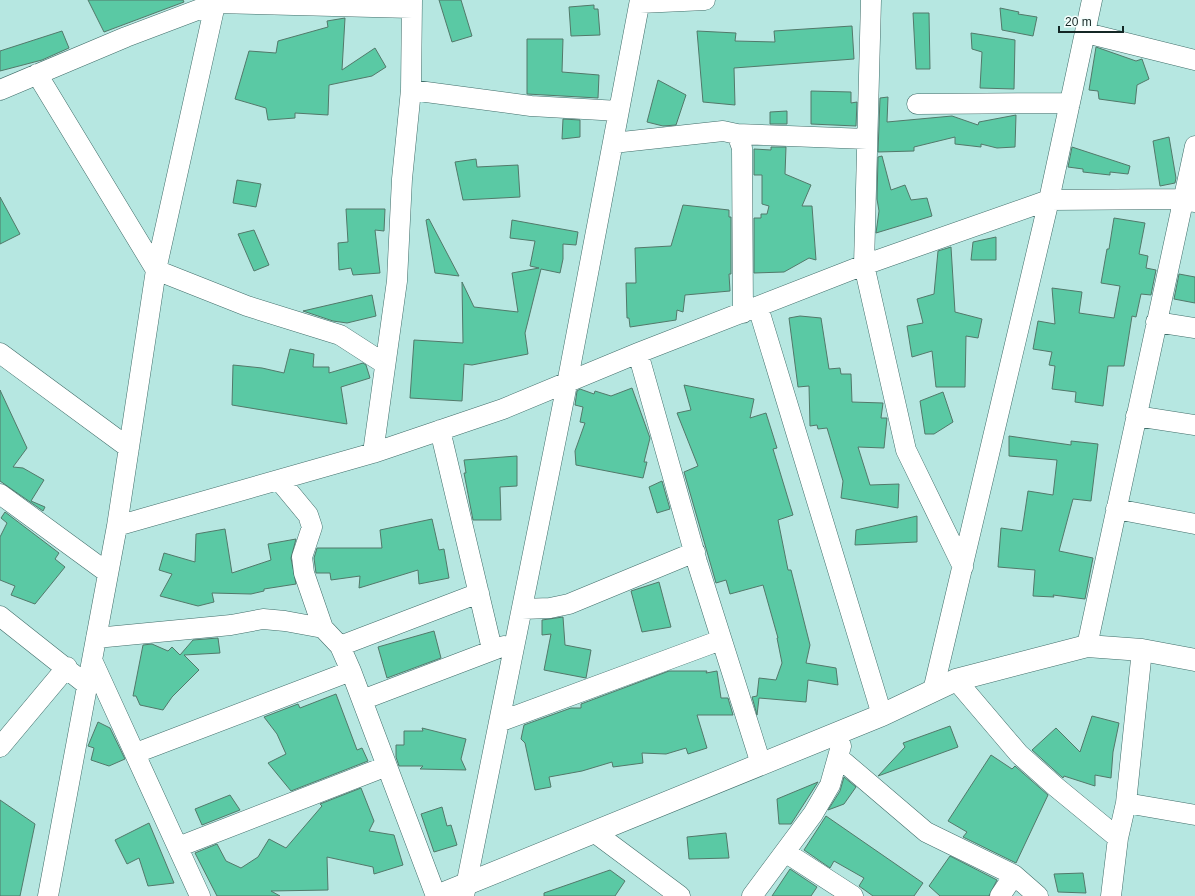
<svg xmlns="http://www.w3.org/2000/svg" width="1195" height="896" font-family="Arial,sans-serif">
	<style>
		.building { fill: #5ac9a4; stroke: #52796a }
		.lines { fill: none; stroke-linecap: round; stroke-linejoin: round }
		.minor-casing { stroke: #406d69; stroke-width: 21 }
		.tertiary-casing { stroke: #406d69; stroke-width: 23 }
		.minor { stroke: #fff; stroke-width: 20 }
		.tertiary { stroke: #fff; stroke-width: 22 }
	</style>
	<rect width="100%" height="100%" fill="#b6e7e1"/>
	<!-- building -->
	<path class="building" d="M88,0H183L184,2L104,32Z
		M439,0H461L472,36L452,42Z
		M594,5V9H598L600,35L571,36L569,7Z
		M1000,8L1019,12L1018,14L1037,17L1033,36L1002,30Z
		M913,13H929L930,69H916Z
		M345,18L342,70L375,48L386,67L372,76L329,85L328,115L295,113V118L268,120L266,108L235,99L249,51L276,53L278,41L328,27L327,21Z
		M852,26L854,59L734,68L735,105L703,102L697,31L736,33L735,41L775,42L774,31Z
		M62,31L69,48L42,60L0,71V51Z
		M971,33L1015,40L1014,89L980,88L982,52L972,49Z
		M527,39H563L562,72L599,75L598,98L527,94Z
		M1096,47L1136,61L1142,59L1149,79L1137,85L1135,104L1099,99L1098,91L1089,90Z
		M658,80L686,95L676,125L663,126L647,122Z
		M811,91L851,92V103L857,102L856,126L811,124Z
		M888,97L887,122L952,116L978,125L979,122L1016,115L1015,147L997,148L981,144V147L955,144V137L914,147V151L878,152L880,98Z
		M787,111V124H770V112Z
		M563,119L580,120V137L562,139Z
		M1169,137L1176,178L1175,183L1160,186L1153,141Z
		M771,147H786L785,174L811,185L802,206H812L816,260L809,258L784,272L754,273V218H761V214H767L769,206L762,204V175H754V149L771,150Z
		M1072,147L1130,166L1128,174L1110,172V175L1083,172V169L1068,167Z
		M882,156L891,190L905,185L911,200L927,198L932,216L876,233L879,211L877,199L878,157Z
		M476,159L477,167L518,165L520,197L463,200L455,162Z
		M237,180L261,184L256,207L233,203Z
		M0,197L20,234L0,244Z
		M683,205L729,210V217H731V274H729L730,291L685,295L683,312L677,310L676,320L630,327L629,318H627L626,283H636L635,248L671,246Z
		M346,209H385L384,231L375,230L380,273L353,275L351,268L339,270L338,243L348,242Z
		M1114,218L1145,223L1139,254L1148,256L1146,268L1156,270L1151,295L1141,294L1136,317L1132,316L1124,366H1108L1103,406L1075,402L1076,392L1052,389L1055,366L1049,365L1052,352L1033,349L1038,321L1055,324L1052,288L1082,292L1079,313L1114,318L1120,286L1101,283L1107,249H1109Z
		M429,219L459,276L435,273L426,220Z
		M512,220L578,232L576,245L563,244V259L560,273L541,269L525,333L528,354L472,365L464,364L462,401L410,398L414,340L463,343L462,282L474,307L518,312L512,273L539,268L530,266L535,241L510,238Z
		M254,230L269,265L254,271L238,234Z
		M996,237V260H971L973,242Z
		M951,247L955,312L982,319L978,338L966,336L965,387H936L932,351L912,357L907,326L923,323L917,299L934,294L938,251Z
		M1179,274L1195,277V303L1174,299Z
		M372,295L376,316L347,323L333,321L303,311Z
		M800,316L821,318L829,369L840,368L841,374H851L852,402L883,403L881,418H887L884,448L858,447L870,485L899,484L898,508L841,498L843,481L827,428L818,429L817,425L810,426L809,386L798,387L789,318Z
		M290,349L314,354L313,367H329V373L363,363L366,365L370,378L341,387L347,424L232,405L233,365L262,368L284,373Z
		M684,385L754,399L750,418L766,413L777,448L773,449L793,515L778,520L788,570H791L810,645L806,663L836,668L838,685L808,680L806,702L759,698L757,715L752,697L757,696L759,678L776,680L782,663L777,638H778L763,585L730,594L726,580L716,583L684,472L698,466L677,413L691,410Z
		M632,388L650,438L644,462H647L643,478L576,465L575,451L585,423L580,422L583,407L575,405L577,391L580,389L594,394L595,391L611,396Z
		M0,390L27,448L13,467L23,468L44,480L31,501L45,507L43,511L0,481Z
		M943,392L953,422L934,434H925L920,401Z
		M1009,436L1071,445V441L1098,444L1091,501L1073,499L1059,551L1093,558L1085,599L1053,595L1054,597L1033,596L1035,570L998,567L1001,528L1022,531L1028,491L1053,495L1057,460L1009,456Z
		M517,456V486L500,487L501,520H473L464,473H466L464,460Z
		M662,481L670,509L657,513L649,487Z
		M5,512L59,553L55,559L65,567L35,604L11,595L15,586L0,580V537L7,523L1,518Z
		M917,516V542L855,545L856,530Z
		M432,519L439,550L444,549L449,578L419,584L418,570L359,588L360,576L331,580L330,573H316L314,558L317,548H382L380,530Z
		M225,529L232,573L271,560L268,544L296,539L291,558L296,584L264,589V591L251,594L212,593L214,602L198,606L160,596L172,574L159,570L164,553L195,562L196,534Z
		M659,582L671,627L642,632L631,591Z
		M563,617L565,645L591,650L586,678L544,670L551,634L542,635V620Z
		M434,631L441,658L387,678L378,647Z
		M218,638L220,653L184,655L199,670L172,697L163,710L140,705L136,696H133L143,645L152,644L168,651L172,647L180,655L193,640Z
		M669,671H707L706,673L717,671L721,698H728L733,715H697L707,748L688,754L686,748L666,754L642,753L643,763L613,767L612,762L582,771L549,777L551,787L535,790L525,743L521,739L524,725L571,708H581V704Z
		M336,694L357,750L362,748L368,761L291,791L268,763L286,754L277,734L264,717L298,704L300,708Z
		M1092,716L1119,723L1113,752L1111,778L1095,775V786L1064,776L1063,778L1032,750L1056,728L1080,752Z
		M98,722L110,728L125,759L109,766L91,760L94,748L88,746Z
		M950,726L958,747L878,776L905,747L903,743Z
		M422,728L466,739L461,759L466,770L420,769L423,766H399L396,757V745H404V731H423Z
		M991,755L1012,769L1015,766L1048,795L1016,863L963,837L967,832L948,821Z
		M844,777L856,787L844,804L828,810L840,791Z
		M818,782L791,824H779L777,799Z
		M361,788L374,821L369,831L394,835L403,865L374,874L373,867L327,857L328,890L271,891L280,896H217L195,853L217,844L226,861L241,868L258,857L269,839L286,848L322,806L320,804Z
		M230,795L240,810L202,825L195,809Z
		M0,800L35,824L20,896H0Z
		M442,807L447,826L451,825L457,845L434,852L421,814Z
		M826,816L923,883L914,896H873L859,886L864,878L834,861L830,868L804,850Z
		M149,823L174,883L148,886L139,858L127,864L115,840Z
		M726,833L729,858L689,859L687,837Z
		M950,856L997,880L989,896H940L929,886Z
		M790,869L817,887L811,896H772Z
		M610,870L625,881L615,896H544V893Z
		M1083,873L1086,893L1058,892L1054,874Z"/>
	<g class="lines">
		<defs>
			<path id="minor" d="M871,0L864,265L906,450L963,567
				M640,3L705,0
				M1086,33L1195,60
				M37,74L156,270L247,306L340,335L385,364
				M0,90L126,37L216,3L412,8
				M411,90L531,106L619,111
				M917,104L1070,103
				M737,134L867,139
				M613,143L723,131L737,134L742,148L743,313
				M758,307L882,715
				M1156,322L1195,328
				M0,353L129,448
				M638,353L697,562L761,764
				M1136,416L1195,425
				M440,430L492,649
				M373,453L397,281L402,179L411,90L412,0
				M279,480L308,515L312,527L302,557L304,573L323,628
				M0,494L108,573
				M1116,509L1195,524
				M117,526L373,453L503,409L638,353L864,265L1049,200L1182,199L1195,202
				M522,609L550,608L569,604L695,552
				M0,616L87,685
				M96,638L231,625L263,619L285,621L323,628L340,646L351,671L436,896
				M340,646L479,593
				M1087,646L1195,146
				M92,660L200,896
				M956,680L1019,754L1056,787L1118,838
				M933,691L1049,200L1092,0
				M362,700L504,646
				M499,722L721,640
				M0,747L67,667
				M136,753L351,671
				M838,757L926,832L1014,875L1038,896
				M1126,803L1195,815
				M594,832L680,896
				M178,847L387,766
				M785,852L853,896
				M48,896L117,526L156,270L216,0
				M464,896L567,384L640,0
				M752,896L813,814L830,785L841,746
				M1000,896L1014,875
				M1111,896L1118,838L1126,803L1142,650"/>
			<path id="tertiary" d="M437,896L882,715L956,680L1087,646L1142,650L1195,660"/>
		</defs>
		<!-- minor casing -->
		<use href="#minor" class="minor-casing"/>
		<!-- tertiary casing -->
		<use href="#tertiary" class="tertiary-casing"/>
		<!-- minor -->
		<use href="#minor" class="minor"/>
		<!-- tertiary -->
		<use href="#tertiary" class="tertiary"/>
	</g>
	<!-- scale -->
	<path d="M1059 26v6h64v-6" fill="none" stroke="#142725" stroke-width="2"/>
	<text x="1065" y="26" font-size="12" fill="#142725" stroke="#f5fffd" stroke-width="3" paint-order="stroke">20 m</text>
</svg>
